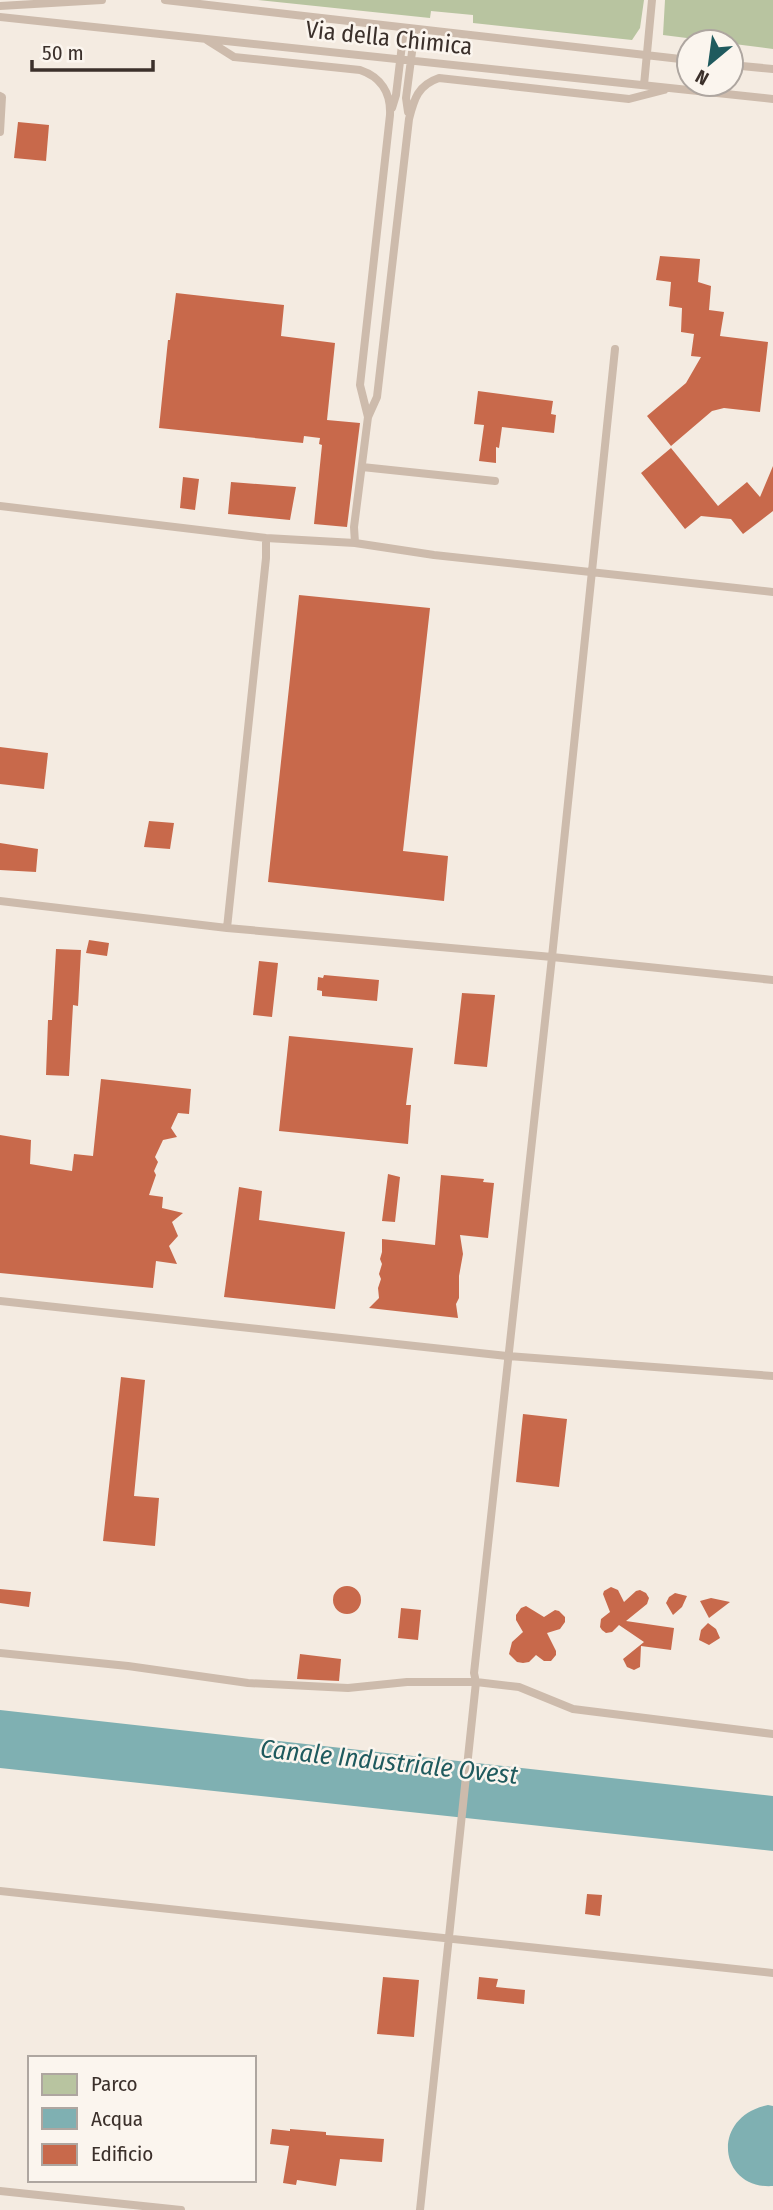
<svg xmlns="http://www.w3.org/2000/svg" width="773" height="2210" font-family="'Fira Sans Condensed',sans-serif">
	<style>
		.green { fill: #b8c4a0 }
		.water { fill: #7fb0b2 }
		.building { fill: #c8694b }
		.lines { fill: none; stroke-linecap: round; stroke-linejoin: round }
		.service { stroke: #cdbbac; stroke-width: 8 }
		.labels { text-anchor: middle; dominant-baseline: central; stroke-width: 5; stroke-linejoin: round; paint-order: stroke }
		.street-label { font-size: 24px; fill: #3b302b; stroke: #fbf5ee }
		.water-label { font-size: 26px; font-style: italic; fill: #1f5a5e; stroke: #fbf5ee }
	</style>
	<rect width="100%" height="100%" fill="#f4ebe1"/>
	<!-- green -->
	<path class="green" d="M258,0H644L640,28L632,40L473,23V15L431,11L430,18Z
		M665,0H773V49L663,35Z"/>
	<!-- water -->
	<path class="water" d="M0,1710L773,1796V1851L0,1768Z
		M768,2105L773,2106V2186C719,2190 709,2117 768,2105Z"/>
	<!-- building -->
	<path class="building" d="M18,122L49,125L46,161L14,158Z
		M660,256L700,259L698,282L711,286L709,310L724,312L720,336L768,342L760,412L724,408L712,411L671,446L647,416L686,383L701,357L691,356L694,334L681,332L682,308L669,306L671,282L656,280Z
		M176,293L284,305L281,336L335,343L327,420L360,423L347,527L314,524L322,445L319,444L320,438L304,436L303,443L159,428L168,340H170Z
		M478,391L553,401L551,414L556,415L554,433L502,427L499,448L496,447V463L479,461L484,425L474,424Z
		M671,448L718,506L747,482L760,497L773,466V511L743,534L731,519L701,516L685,529L641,473Z
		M183,477L199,479L195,510L180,508Z
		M231,482L296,487L290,520L228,514Z
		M299,595L430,608L403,851L448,856L444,901L268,882Z
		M0,747L48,753L44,789L0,784Z
		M149,821L174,823L170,849L144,847Z
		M0,843L38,849L36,872L0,870Z
		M89,940L109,943L107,956L86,953Z
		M56,949L81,950L78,1006L73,1005L69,1076L46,1075L48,1020H52Z
		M259,961L278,963L272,1017L253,1015Z
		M324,975L379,980L377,1001L322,996V991L317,990L318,977L323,978Z
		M462,993L495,995L487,1067L454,1064Z
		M289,1036L413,1048L406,1105H411L408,1144L279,1131Z
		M101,1079L191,1089L189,1114L178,1113L171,1128L177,1137L163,1140L155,1157L158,1162L154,1171L156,1175L149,1195L163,1197L162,1208L183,1213L172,1222L178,1236L169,1246L177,1264L156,1261L153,1288L0,1273V1135L31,1140L30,1164L72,1171L74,1154L93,1156Z
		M388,1174L400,1177L395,1222L382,1221Z
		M441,1175L484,1179L483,1182L494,1183L488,1238L460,1235L463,1254L459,1276V1298L456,1304L458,1318L369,1308L379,1298L378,1288L381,1279L379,1274L382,1264L380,1259L382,1252V1239L435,1245Z
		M239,1187L262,1191L259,1220L345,1232L335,1309L224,1297Z
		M121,1377L145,1380L134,1496L159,1498L155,1546L103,1541Z
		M523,1414L567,1419L559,1487L516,1482Z
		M333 1600a14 14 0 1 1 28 0a14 14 0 1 1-28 0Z
		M611,1587L618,1590L624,1602L636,1591L640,1590L646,1593L649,1598L647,1604L626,1621L674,1628L671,1650L641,1646L640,1667L634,1670L627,1667L623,1659L644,1642L619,1625L612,1632L606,1633L602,1630L600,1627L601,1619L610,1612L603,1594L604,1591Z
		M0,1589L31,1592L29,1607L0,1603Z
		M675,1593L687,1596L682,1607L673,1615L666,1603L669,1597Z
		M711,1598L730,1602L709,1618L700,1601Z
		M526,1606L544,1617L555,1610L559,1611L565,1617V1622L560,1629L547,1633L556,1651V1655L551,1661H544L536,1655L529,1662L523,1663L517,1662L509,1654L512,1642L523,1632L516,1620V1615L521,1608Z
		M401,1608L421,1610L418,1640L398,1638Z
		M708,1623L716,1629L720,1638L709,1645L699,1640L701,1630Z
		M300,1654L341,1659L339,1681L297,1679Z
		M587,1894L602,1895L600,1916L585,1914Z
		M383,1977L419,1980L414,2037L377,2034Z
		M479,1977L498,1979L496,1987L525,1990L524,2004L477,1999Z
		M272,2129L290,2131V2129L326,2132V2135L384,2139L382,2162L340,2159L336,2186L297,2180L296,2185L283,2183L289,2146L270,2144Z"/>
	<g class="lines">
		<!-- service -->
		<path class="service" d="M165,0L689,60
			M0,6L102,0
			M0,17L773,99
			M207,40L234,57L360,70C381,77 391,93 390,115L360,385L368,417
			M731,65L773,69
			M644,85L652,0
			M0,96L2,97L0,132
			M392,108L396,95L404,28
			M408,112L406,98L415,29
			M362,467L495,481
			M0,506L266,538L355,543L434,555L773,592
			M355,543L354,527L368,417L377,397L409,119C414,99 418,85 439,78L629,99L664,90
			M0,901L227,928L552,957L773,980
			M227,928L266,558V538
			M0,1301L507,1356L773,1376
			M0,1653L128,1666L248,1683L348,1688L407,1682H476L519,1687L573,1709L773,1734
			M0,1891L773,1973
			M0,2191L181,2210
			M420,2210L476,1682L474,1673L552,957L615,349"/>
	</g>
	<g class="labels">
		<!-- street labels -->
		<g class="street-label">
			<text transform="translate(389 38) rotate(6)">Via della Chimica</text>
		</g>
		<!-- water labels -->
		<g class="water-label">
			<text transform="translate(389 1762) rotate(6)">Canale Industriale Ovest</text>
		</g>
	</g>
	<!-- legend -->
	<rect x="28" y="2056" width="228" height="126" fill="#fbf5ee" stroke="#aea6a0" stroke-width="2"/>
	<rect x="42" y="2074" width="35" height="21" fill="#b8c4a0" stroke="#aea6a0" stroke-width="2"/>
	<text x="91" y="2091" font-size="21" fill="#3b302b">Parco</text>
	<rect x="42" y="2108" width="35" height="21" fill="#7fb0b2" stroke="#aea6a0" stroke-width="2"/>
	<text x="91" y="2126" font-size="21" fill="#3b302b">Acqua</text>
	<rect x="42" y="2144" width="35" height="21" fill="#c8694b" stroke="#aea6a0" stroke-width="2"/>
	<text x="91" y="2161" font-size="21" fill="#3b302b">Edificio</text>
	<!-- north arrow -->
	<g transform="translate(710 63) rotate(209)"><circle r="33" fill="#fbf5ee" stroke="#aea6a0" stroke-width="2"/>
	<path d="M0-5L12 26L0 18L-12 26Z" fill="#1f5a5e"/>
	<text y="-10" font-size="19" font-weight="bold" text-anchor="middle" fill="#3b302b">N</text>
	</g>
	<!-- scale -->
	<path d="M32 60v10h121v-10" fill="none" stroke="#3b302b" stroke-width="3.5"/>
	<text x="42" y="60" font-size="21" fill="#3b302b" stroke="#fbf5ee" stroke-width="5" paint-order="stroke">50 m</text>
</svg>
